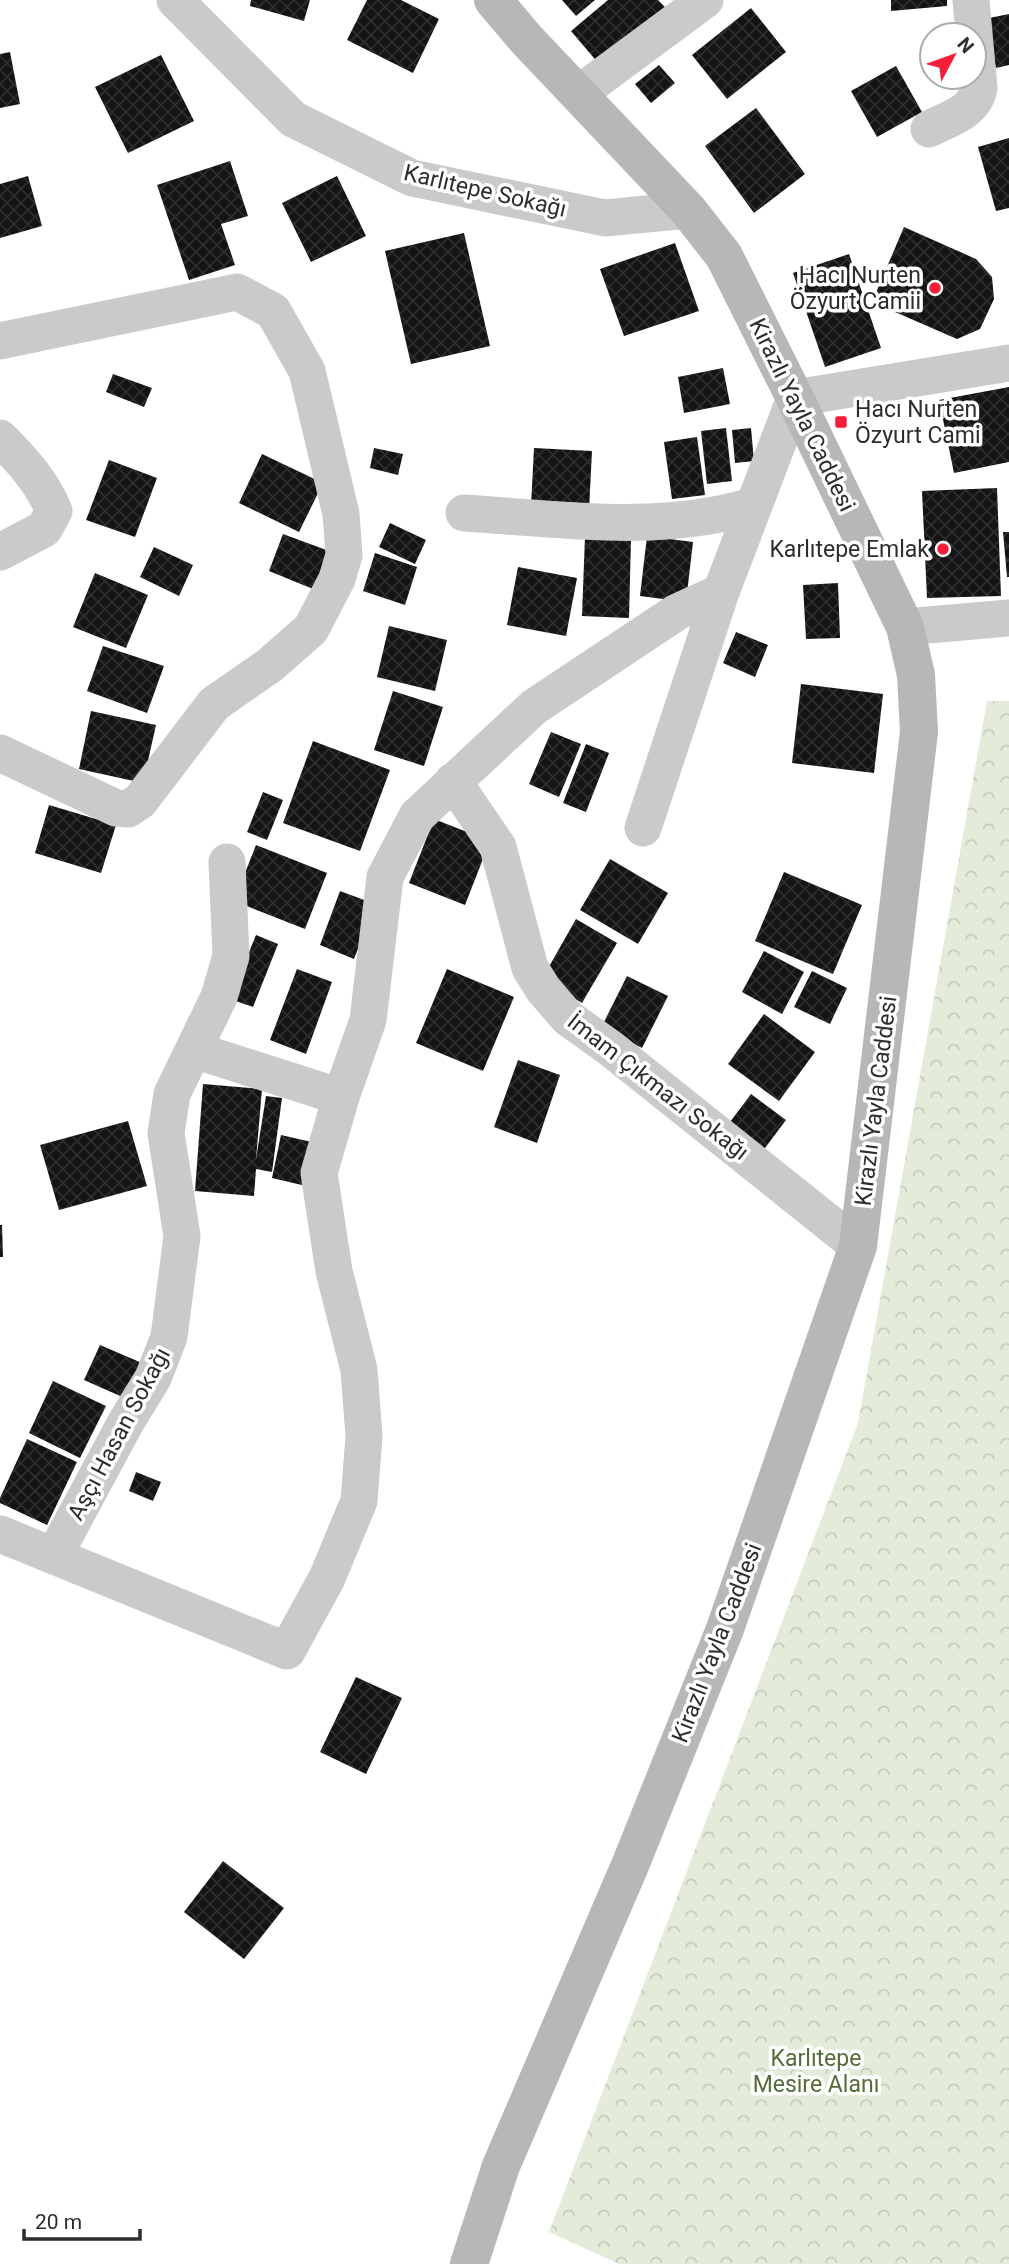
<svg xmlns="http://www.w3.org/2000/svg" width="1009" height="2264" font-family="Roboto,sans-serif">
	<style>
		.forest { fill: url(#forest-crowns) }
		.building { fill: url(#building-cross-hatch) }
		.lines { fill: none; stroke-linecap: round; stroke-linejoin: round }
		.minor { stroke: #cacaca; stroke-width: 37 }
		.secondary { stroke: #b7b7b7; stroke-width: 38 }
		.poi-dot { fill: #f61d39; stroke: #fff; stroke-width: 2.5 }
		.labels { text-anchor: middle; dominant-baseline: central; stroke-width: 7; stroke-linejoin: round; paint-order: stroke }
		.street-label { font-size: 23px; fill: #2d2d2d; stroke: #fff }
		.poi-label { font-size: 23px; fill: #2d2d2d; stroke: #fff; text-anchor: end }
		.park-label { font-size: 23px; fill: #536d36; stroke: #fff }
	</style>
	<defs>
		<pattern id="forest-crowns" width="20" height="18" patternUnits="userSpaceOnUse" patternTransform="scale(1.75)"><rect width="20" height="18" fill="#e4ecd9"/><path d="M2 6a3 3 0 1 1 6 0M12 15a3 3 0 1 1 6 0" fill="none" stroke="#c4cbbb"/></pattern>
		<pattern id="building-cross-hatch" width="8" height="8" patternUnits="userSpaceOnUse" patternTransform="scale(1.75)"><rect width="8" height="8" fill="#141414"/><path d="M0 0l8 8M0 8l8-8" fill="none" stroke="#2e2e2e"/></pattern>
	</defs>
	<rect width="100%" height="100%" fill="#fff"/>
	<!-- forest -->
	<path class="forest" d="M987,701H1009V2264H619L549,2232L858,1423Z"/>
	<!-- building -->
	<path class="building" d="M251,0H310L304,21L250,6Z
		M367,0H401L439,19L413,73L347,40Z
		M562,0H595L576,16Z
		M608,0H658L666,8L599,64L571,31Z
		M891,0H947V6L891,11Z
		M751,8L786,52L727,99L692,55Z
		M1009,14V65L996,68L984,19Z
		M10,52L20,104L0,108V54Z
		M161,55L194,121L128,153L95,87Z
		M659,65L675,83L651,103L635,84Z
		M896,66L922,112L877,137L851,91Z
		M756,108L805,174L754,213L705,146Z
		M1009,138V208L996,211L978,147Z
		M230,161L248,216L221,224L235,265L189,280L157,185Z
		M28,176L42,226L0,238V184Z
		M337,176L366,236L311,262L282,203Z
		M904,227L976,259L992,277L994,299L980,329L957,339L872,302Z
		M464,233L490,346L411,364L385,251Z
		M675,243L699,311L624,336L600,269Z
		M849,254L881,348L825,367L793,273Z
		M723,368L730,404L684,413L678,377Z
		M113,374L152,388L144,407L106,392Z
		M1009,387V462L954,473L939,400Z
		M726,428L732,481L707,484L701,431Z
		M751,428L754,461L735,463L732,430Z
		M697,437L705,495L672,499L664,442Z
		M374,448L403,454L398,475L370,468Z
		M534,448L592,451L589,510L531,506Z
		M262,454L323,483L299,532L239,503Z
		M109,460L157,478L135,537L86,520Z
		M997,488L1001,596L927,598L922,491Z
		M390,523L426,540L415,564L379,547Z
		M1003,532H1009V577H1007Z
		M283,534L329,551L313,589L269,571Z
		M585,536L631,538L629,618L582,616Z
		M647,536L693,542L686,602L640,596Z
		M154,547L193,565L179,596L140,577Z
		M375,553L417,567L405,605L363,591Z
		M518,567L577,578L566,636L507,625Z
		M95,573L148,595L126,648L73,627Z
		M838,583L840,638L806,639L803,585Z
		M389,626L447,640L435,691L377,677Z
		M736,632L768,645L755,677L723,663Z
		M103,646L164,666L147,713L87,691Z
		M801,684L883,694L874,773L792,763Z
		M393,691L443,707L424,766L374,750Z
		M91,711L156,725L143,783L79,769Z
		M551,732L581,744L559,797L529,784Z
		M313,741L390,770L360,851L283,823Z
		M586,744L609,753L586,812L563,803Z
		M263,792L283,800L267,840L247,832Z
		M49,805L116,825L101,873L35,853Z
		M434,819L490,841L465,905L409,883Z
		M256,845L327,873L305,929L234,901Z
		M610,859L668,893L638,944L580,910Z
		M784,872L862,905L833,974L755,941Z
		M340,891L375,904L354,959L320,945Z
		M576,919L617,943L582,1003L542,979Z
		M256,935L278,944L253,1007L230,999Z
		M764,951L804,972L782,1014L742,992Z
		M297,969L332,982L306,1054L270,1040Z
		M447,969L514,997L483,1071L416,1043Z
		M812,971L847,988L830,1024L794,1007Z
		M627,976L668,996L642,1048L601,1028Z
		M764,1014L815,1052L779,1101L728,1064Z
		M518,1060L560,1075L537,1143L494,1127Z
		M203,1084L262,1089L256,1159L266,1096L282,1098L272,1172L256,1169L254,1196L195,1191Z
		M751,1094L786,1120L759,1156L724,1130Z
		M128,1121L147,1186L59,1210L40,1145Z
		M281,1135L316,1143L306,1186L272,1178Z
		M0,1225H2L3,1257H0Z
		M100,1345L142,1363L127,1399L84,1380Z
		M53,1381L106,1406L80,1458L29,1433Z
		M27,1439L77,1462L47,1525L0,1503V1498Z
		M136,1472L161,1482L153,1501L129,1491Z
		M356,1677L402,1698L366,1774L320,1752Z
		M223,1861L284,1908L244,1959L184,1912Z"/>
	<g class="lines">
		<!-- minor -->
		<path class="minor" d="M175,0L293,119L412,178L605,218L688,210
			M578,94L705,0
			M929,129C948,119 975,112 979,88L971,0
			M0,341L237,292L273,311L307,371L341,514L344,555L337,579L311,629L270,665L214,704L140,801L128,809L116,808L0,753
			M0,438C22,460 42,482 54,511L44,529L0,552
			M464,513C560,519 659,534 752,506
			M905,627L1009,618
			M453,781L498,847L530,968L543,989L568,1018L610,1048L858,1246
			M643,828L721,592L795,398L1009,363
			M194,1050L341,1097
			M0,1534L287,1651L327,1578L359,1501L364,1436L359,1370L334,1271L319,1173L341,1097L368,1020L385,877L417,816L534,707L677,612L721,592
			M54,1556L126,1422L153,1378L169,1337L182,1236L166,1133L172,1094L219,997L231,956L227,862"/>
		<!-- secondary -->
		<path class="secondary" d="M469,2264L501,2166L631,1863L725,1629L858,1246L919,732L916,675L905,627L795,398L724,256L688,210L526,39L493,0"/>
	</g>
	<!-- markers -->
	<g class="poi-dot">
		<circle cx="935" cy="288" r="7"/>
		<rect x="834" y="415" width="14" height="14" rx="3.5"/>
		<circle cx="943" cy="549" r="7"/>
	</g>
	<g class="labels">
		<!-- street labels -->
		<g class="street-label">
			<text transform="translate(485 191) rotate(13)">Karlıtepe Sokağı</text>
			<text transform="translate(802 415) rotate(64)">Kirazlı Yayla Caddesi</text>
			<text transform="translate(658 1087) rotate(38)">İmam Çıkmazı Sokağı</text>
			<text transform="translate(876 1101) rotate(-83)">Kirazlı Yayla Caddesi</text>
			<text transform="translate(119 1434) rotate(-62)">Aşçı Hasan Sokağı</text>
			<text transform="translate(717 1643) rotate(-69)">Kirazlı Yayla Caddesi</text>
		</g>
		<!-- poi labels -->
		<g class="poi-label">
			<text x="921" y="275">Hacı Nurten<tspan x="921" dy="26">Özyurt Camii</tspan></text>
			<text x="855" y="409" text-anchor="start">Hacı Nurten<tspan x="855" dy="26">Özyurt Cami</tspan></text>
			<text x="929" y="549">Karlıtepe Emlak</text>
		</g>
		<!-- park labels -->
		<g class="park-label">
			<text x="816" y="2058">Karlıtepe<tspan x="816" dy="26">Mesire Alanı</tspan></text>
		</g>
	</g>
	<!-- north arrow -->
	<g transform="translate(953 56) rotate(49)"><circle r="33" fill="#ffffff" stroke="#ababab" stroke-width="2"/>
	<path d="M0-5L12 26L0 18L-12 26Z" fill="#f61d39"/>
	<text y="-10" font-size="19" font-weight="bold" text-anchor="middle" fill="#2d2d2d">N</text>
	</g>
	<!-- scale -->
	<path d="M24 2229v10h116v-10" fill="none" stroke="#2d2d2d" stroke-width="3.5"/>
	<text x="35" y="2229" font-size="21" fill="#2d2d2d" stroke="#ffffff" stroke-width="5" paint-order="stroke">20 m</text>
</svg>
